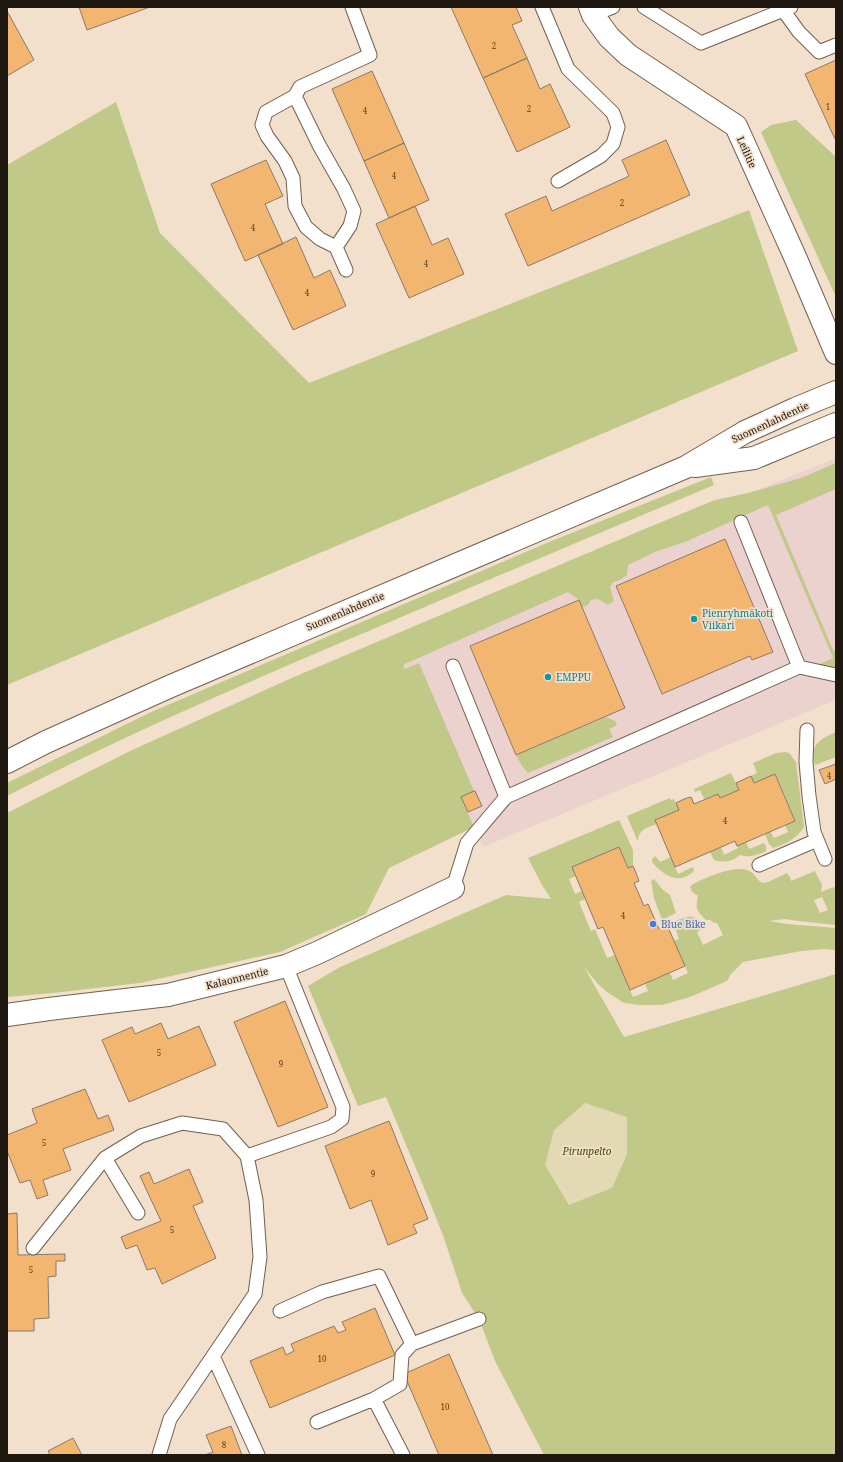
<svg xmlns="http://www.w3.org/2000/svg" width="843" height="1462" font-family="'Noto Serif',serif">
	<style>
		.commercial { fill: #ecd2ce }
		.green { fill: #c1c988; fill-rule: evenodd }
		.sand { fill: #e3d9b4 }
		.building { fill: #f3b671; stroke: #8a7968 }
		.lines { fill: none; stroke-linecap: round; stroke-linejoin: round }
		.service-casing { stroke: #70604f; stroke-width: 15 }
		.minor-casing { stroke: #70604f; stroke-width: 24 }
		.secondary-casing { stroke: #70604f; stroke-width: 24 }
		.service { stroke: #fff; stroke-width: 13 }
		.minor { stroke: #fff; stroke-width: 22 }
		.secondary { stroke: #fff; stroke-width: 22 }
		.culture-dot { fill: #0f9aa8; stroke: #f2dfcc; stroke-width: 1.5 }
		.shop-dot { fill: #3f7fe0; stroke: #f2dfcc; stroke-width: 1.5 }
		.labels { text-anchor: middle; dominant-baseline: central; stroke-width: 3.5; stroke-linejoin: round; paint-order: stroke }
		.number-label { font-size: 8px; fill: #534029 }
		.street-label { font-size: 10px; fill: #1e1811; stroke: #f2dfcc }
		.culture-label { font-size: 10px; fill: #0d838f; stroke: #f2dfcc; text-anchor: start }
		.shop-label { font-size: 10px; fill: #366cbe; stroke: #f2dfcc; text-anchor: start }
		.park-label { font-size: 10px; font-style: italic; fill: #454a05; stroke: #f2dfcc }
	</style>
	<rect width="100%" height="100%" fill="#f2dfcc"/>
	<!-- commercial -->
	<path class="commercial" d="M836,458V700L483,847L391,639Z"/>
	<!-- green -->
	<path class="green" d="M116,102L160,233L309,383L749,210L798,351L7,685V165Z
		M796,120L836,157V297L761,132L771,125Z
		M836,463V489L776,515L833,650L836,651V668L821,666L820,664L833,658L768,505L685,542L655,552L628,565L627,575L620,580L613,582L610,587L614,601L608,605L598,599L591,600L588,605L582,607L579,600L568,592L405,664L403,666L405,669L419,663L474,791L461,797L474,827L389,868L366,914L280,952L140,983L53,993L7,997V813L130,751L294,677L647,528L715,500L748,493L801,478Z
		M711,477L714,485C602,532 490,579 378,627C253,680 128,733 7,796V783L149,713L549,542Z
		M606,717L615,721L617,725L609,729L613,737L528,773L522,766L516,755Z
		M836,732V757L815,765C809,745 820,739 836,732Z
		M785,752L789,753L796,762L804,827C796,839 786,844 773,848L769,844L765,834L770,831L774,838L788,832L785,825L795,820L776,775L754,783L751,776L757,773L753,763L776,753Z
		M731,773L739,790L720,798L718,794L704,799L700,790L695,792L694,789Z
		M670,798L671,800L674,799L679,810L656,820L657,824C646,828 638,830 638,842L627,816Z
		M619,820L633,850V866L628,868L619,847L572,867L576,876L569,879L575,894L582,891L585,899L579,902L591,931L595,929L607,958L615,955L633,997L648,991L645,983L670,973L673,980L688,973L674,941L679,939L673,922C686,917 697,911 702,929L697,932L703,945L723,935L717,923H714L710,920H706C697,911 695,910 698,896L692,892L690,887L693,884C706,878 735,864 749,871C755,873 757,880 762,883L768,882L787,873L790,877L791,881L815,871L822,885L821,892L834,887L836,892V925L798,921L785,919L769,921L787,924L836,928V950L824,949L801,951L743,962L731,974L727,981L690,997L662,1005H640L624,1003L607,992L597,983L584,967L624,1037L836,974V1455H544L495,1361L479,1319L462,1293L444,1238L425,1190L386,1097L358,1106L308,986L340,967L506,895L551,899L542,885L528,858ZM822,897L828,910L820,913L814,900Z
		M746,842L749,849L764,843L766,847V851C758,855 748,858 740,855C732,862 724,863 714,860L710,852L721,847L724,855L738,848L737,846Z
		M655,856L660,862L671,857L678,874L693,867L694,871C679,886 663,875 652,862V859Z
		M654,879L663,890L670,895L676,913L662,920L654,898L651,881Z"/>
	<!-- sand -->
	<path class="sand" d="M585,1103L627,1117V1154L612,1188L569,1205L545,1165L554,1130Z"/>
	<!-- building -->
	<path class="building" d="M79,7H150L87,30Z
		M451,7H516L522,21L512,25L527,58L483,78Z
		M7,11L34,60L7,76Z
		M527,58L540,89L550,84L570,127L517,152L483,78Z
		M836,60V138L835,139L805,74Z
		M372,71L404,143L364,161L332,89Z
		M666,140L690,195L528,266L505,214L546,196L552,211L625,178L629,176L622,160Z
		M404,143L429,200L389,218L364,161Z
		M266,160L283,196L265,204L283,244L245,261L211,184Z
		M415,206L432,245L448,238L464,274L409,298L376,224Z
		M296,237L314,278L330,270L346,306L293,330L258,255Z
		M725,539L773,652L752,660L750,656L662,694L616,586Z
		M579,600L625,708L516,755L470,646Z
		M836,764V779L825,784L819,770Z
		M775,774L795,821L737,846L735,841L675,867L655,820L679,810L676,803L684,799L691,797L694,804L718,794L720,798L739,790L736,783L751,776L754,783Z
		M474,791H475L482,806L468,812L461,797Z
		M619,847L628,868L633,866L636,873L639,881L634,883L644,906L648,904L659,929L667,925L685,966L630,990L603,927L598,929L572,867Z
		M285,1001L328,1107L278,1127L234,1022Z
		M161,1023L168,1039L199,1026L216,1065L129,1102L102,1040L132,1027L135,1034Z
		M85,1089L98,1119L108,1115L114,1130L63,1149L71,1170L43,1180L48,1195L37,1199L30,1180L20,1183L7,1151V1135L37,1123L32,1109Z
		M389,1121L428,1219L413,1225L417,1233L388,1245L371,1200L350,1209L325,1146Z
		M189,1169L203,1202L193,1206L216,1258L162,1284L155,1268L147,1270L137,1245L126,1249L121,1237L161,1221L140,1176L149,1172L154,1184Z
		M17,1213L18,1255L65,1254V1261H56V1276L48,1277L49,1318L34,1319V1331H7V1214Z
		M375,1308L395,1355L270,1408L250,1361L283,1347L286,1355L294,1351L291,1344L334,1326L338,1333L346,1330L342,1322Z
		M449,1354L493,1455H439L404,1374Z
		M231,1426L242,1455H205L213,1452L206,1435Z
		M73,1438L82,1455H50L48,1451Z"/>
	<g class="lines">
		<defs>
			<path id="service" d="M542,7L568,69L613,113L618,127L613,144L601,156L558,181
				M644,7L701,43L791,7
				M783,10L799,32L819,52L836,45
				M593,15L613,7
				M295,96L319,145L344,189L354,211L350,226L336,247L320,239L306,227L295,206L293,178L285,161L267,136L262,125L266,112L295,96L300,87L370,55L352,7
				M336,247L346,270
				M453,666L506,797
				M799,667L836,675
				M807,730L806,762L809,796L814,832L825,859
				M759,865L817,840
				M453,888L467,843L506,797L799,667L741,522
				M247,1156L331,1127L342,1119L343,1107L286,966
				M105,1158L138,1213
				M33,1248L105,1158L141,1136L182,1123L223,1129L247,1156L256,1200L260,1257L255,1294L213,1356
				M280,1311L322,1292L379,1276L412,1344L479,1319
				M374,1399L403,1455
				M317,1422L374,1399L400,1384L402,1355L412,1344
				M159,1455L170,1419L213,1356L258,1455"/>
			<path id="minor" d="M590,7L593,15L609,37L628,55L736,126L796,259L836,353
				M7,1015L49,1009L168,995L286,966L317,953L453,888"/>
			<path id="secondary" d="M695,466L754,458L836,424
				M7,762L46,742L171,686L686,467L745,432L795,409L836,392"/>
		</defs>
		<!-- service casing -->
		<use href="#service" class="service-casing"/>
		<!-- minor casing -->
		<use href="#minor" class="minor-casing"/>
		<!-- secondary casing -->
		<use href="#secondary" class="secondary-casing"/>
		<!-- service -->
		<use href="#service" class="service"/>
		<!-- minor -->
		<use href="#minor" class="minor"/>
		<!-- secondary -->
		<use href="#secondary" class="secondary"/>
	</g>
	<!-- markers -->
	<g class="culture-dot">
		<circle cx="694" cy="619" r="4"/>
		<circle cx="548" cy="677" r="4"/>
	</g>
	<circle class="shop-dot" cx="653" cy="924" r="4"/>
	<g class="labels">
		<!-- number labels -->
		<g class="number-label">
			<text x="494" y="45">2</text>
			<text x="828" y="106">1</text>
			<text x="529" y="108">2</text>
			<text x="365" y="110">4</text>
			<text x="394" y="175">4</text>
			<text x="622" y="202">2</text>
			<text x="253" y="227">4</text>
			<text x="426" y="263">4</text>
			<text x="307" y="292">4</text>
			<text x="829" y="775">4</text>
			<text x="725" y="820">4</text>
			<text x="623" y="915">4</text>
			<text x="159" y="1052">5</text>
			<text x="281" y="1063">9</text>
			<text x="44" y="1142">5</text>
			<text x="373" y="1173">9</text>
			<text x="172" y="1229">5</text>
			<text x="31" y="1269">5</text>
			<text x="322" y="1358">10</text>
			<text x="445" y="1406">10</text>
			<text x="224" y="1444">8</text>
		</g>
		<!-- street labels -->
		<g class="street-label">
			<text transform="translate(747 152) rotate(66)">Leilitie</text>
			<text transform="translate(770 422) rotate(-25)">Suomenlahdentie</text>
			<text transform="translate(345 611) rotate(-23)">Suomenlahdentie</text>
			<text transform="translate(237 978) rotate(-14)">Kalaonnentie</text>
		</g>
		<!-- culture labels -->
		<g class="culture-label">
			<text x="702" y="613">Pienryhmäkoti<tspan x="702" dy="12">Viikari</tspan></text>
			<text x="556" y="677">EMPPU</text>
		</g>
		<!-- shop labels -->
		<g class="shop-label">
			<text x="661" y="924">Blue Bike</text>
		</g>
		<!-- park labels -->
		<g class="park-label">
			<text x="587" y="1151">Pirunpelto</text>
		</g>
	</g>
	<!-- border -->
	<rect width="843" height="1462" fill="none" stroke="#1e1811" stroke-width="16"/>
</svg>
